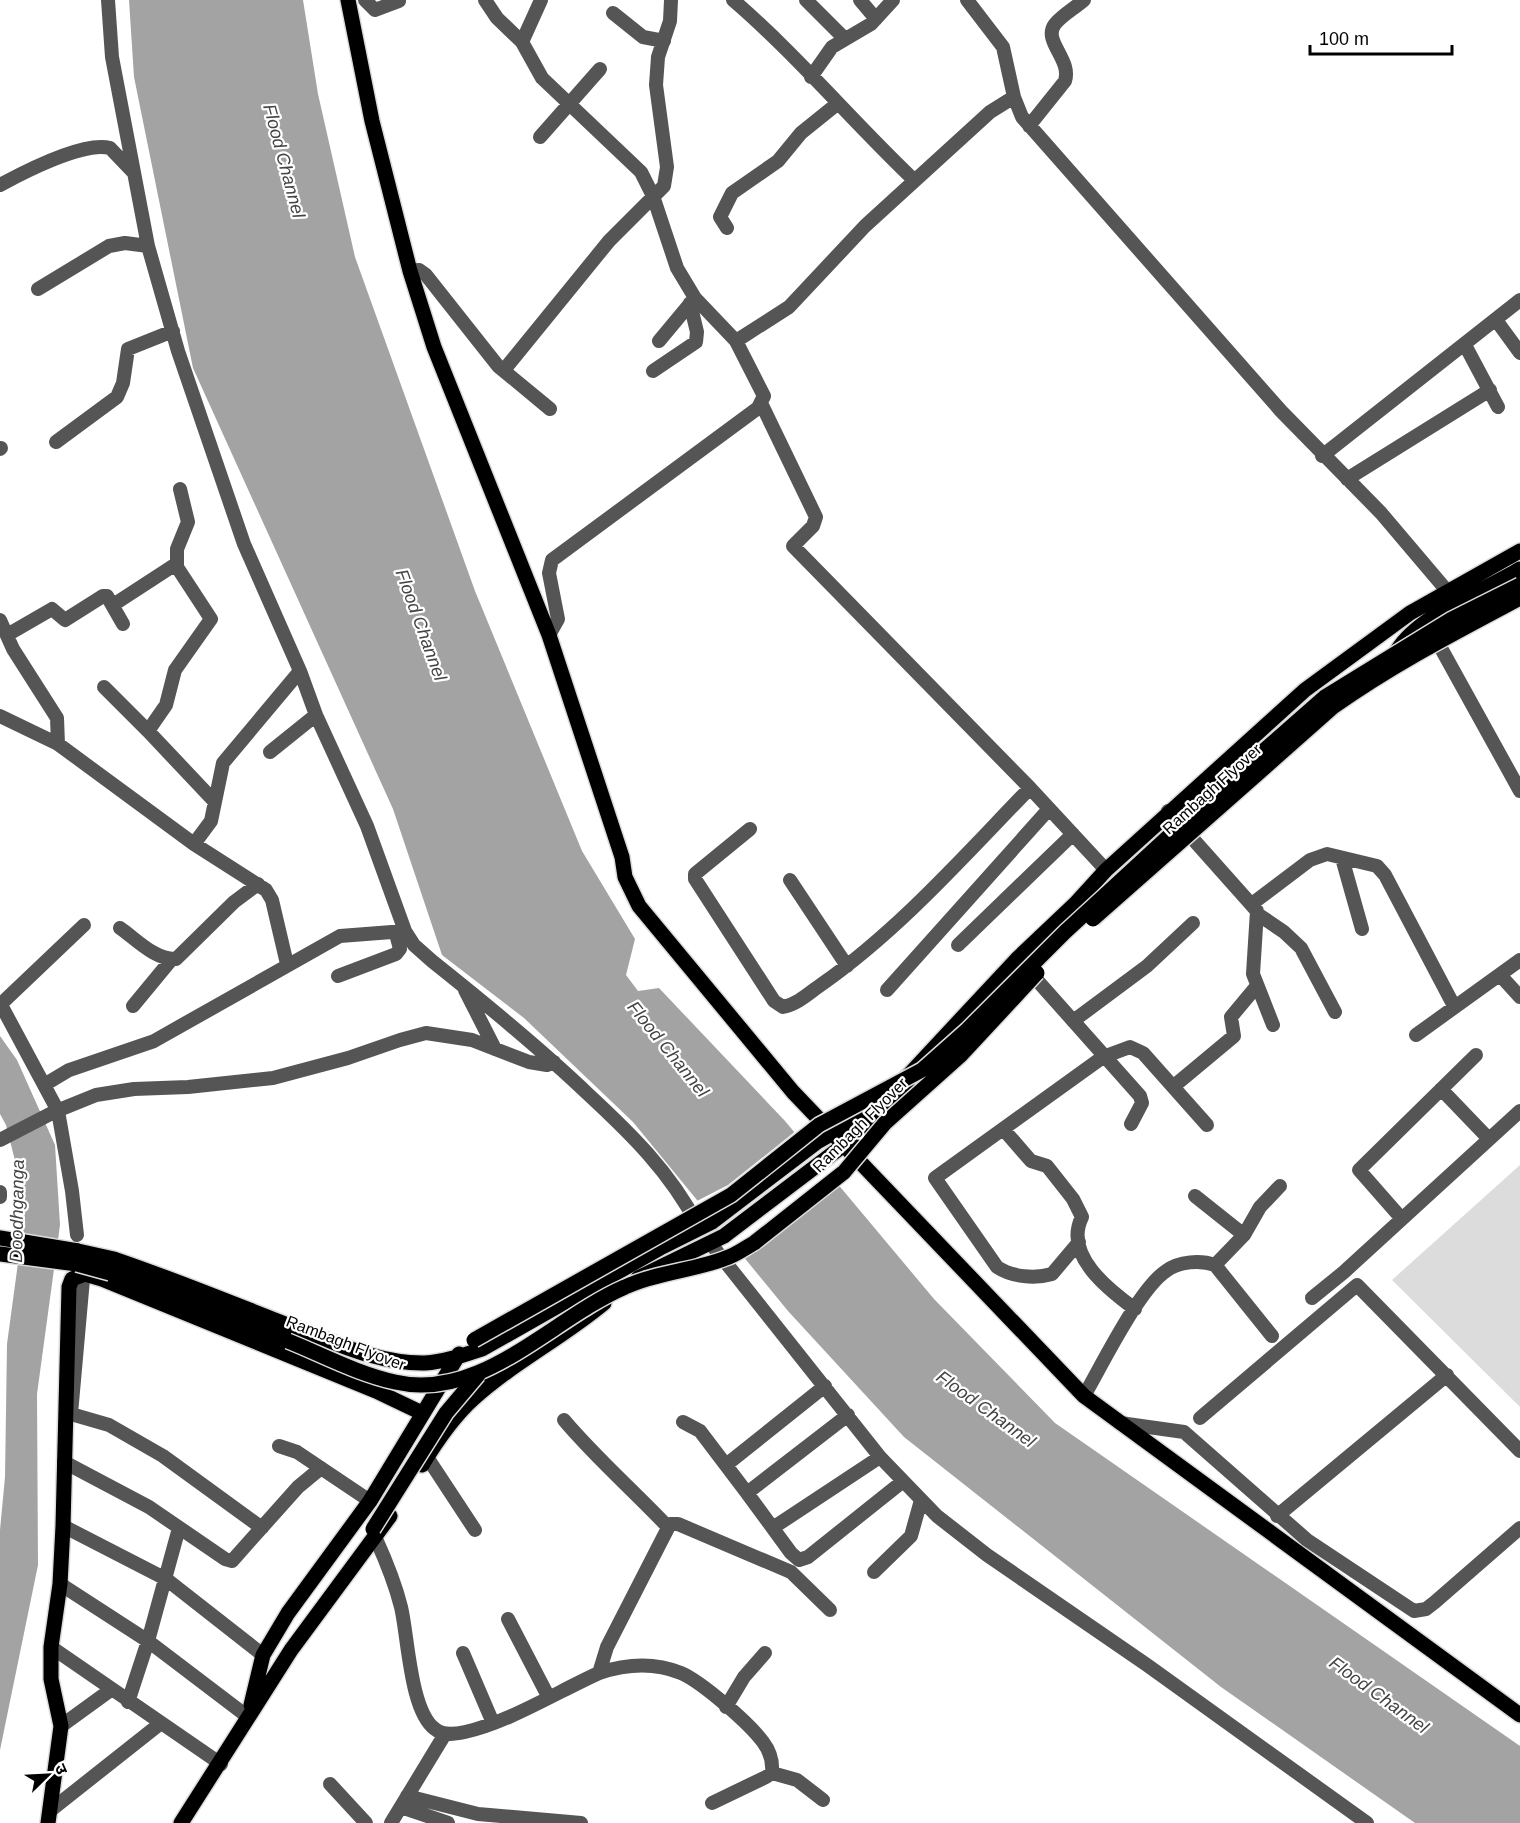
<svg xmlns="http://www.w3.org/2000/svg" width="1520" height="1823" font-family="Helvetica,'Noto Sans Devanagari',sans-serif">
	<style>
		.green { fill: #dcdcdc }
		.water { fill: #a3a3a3 }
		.pier { fill: #fff }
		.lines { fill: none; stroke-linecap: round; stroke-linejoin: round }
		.major-casing { stroke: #dbdbdb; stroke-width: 18 }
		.minor { stroke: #555; stroke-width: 14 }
		.major { stroke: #000; stroke-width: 15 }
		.major-bridge-casing { stroke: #dbdbdb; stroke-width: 18; stroke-linecap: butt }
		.major-bridge { stroke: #000; stroke-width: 15 }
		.labels { text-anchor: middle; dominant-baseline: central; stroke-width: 4.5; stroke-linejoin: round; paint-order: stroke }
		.street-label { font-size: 16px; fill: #000; stroke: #fff }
		.water-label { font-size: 18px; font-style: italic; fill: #444; stroke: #fff }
	</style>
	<rect width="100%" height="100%" fill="#fff"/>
	<!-- green -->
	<path class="green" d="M1520,1165V1407L1392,1280Z"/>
	<!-- water -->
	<path class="water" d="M129,0H303L318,94L355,257L475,591L582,851L635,939L626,975L638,991L659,988L785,1121L934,1299L1055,1423L1520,1746V1823H1415L1221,1687L904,1437L788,1311L633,1122L524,1018L442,955L393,809L193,368L134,77Z
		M0,1036L17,1060L55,1145L60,1225L37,1394L38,1565L0,1750V1530L5,1477L7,1344L26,1204L6,1125L0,1114Z"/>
	<!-- pier -->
	<path class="pier" d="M797,1130L838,1179L739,1255L695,1202L728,1185Z"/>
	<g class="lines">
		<defs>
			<path id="major" d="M348,0L372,121L410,271L434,347L549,635L622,857L625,877L639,906L793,1092L1084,1396L1520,1715
				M1397,651C1417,616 1484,591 1520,569
				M906,1078L1017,959L1075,904L1106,870L1305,690L1410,613L1520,551
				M0,1238L78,1251
				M754,1243L844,1172
				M0,1254L77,1264
				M114,1259C176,1280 236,1305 298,1329C338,1344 380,1364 425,1363C444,1362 464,1355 482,1349L662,1247L712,1222L817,1142L858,1119L885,1098
				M112,1273L203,1305L288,1341
				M638,1278L724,1236L865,1129L934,1067
				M187,1299L197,1314L207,1318
				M422,1465C436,1442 453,1417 473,1399C514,1362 562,1338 604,1303
				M251,1705L263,1655L288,1613L370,1501L459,1354
				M48,1823L61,1726L51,1679V1647L60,1584L63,1526L69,1287L72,1279L85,1274L102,1279L376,1391L422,1413
				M181,1823L291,1650L390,1516"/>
		</defs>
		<!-- major casing -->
		<use href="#major" class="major-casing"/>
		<!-- minor -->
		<path class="minor" d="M108,0L112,57L148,246L178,351L244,544L300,671L316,715L367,826L405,931L414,945L432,961C486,1004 539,1047 589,1095C631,1134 670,1172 697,1224
			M365,0L375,10L399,1
			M485,0L497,18L522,42L542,78L641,172L653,196L677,268L695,298L736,341L764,396L758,408L552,560L549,573L558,619L549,635
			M733,0C797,55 852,121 914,180
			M806,0L844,38
			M860,0L876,19
			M967,0L1003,47L1014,97L1022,117L1281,411L1381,513L1448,592
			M613,13L643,37L664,41
			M522,42L541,0
			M811,77L832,47L871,24L893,0
			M1029,126L1065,81C1072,59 1042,41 1055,24C1062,15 1075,8 1084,0
			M540,137L600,69
			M0,185C24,172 84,141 110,148L133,172
			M727,228L720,217L732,193L778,161L801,133L837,104
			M410,271L419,270L426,275L498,366L550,409
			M38,289L109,246L125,243L148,246
			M1496,320L1520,353
			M659,341L694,299
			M736,341L789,307L865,226L990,112L1014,97
			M1465,345L1498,407
			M504,370L609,241L664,186L667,167L656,85L658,57L670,21L671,0
			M653,371L696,342L697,332L690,303
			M761,403L816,517L813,526L793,546L1030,788L1106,870
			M56,442L117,397L123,383L128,349L173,331
			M0,449L1,448
			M1322,456L1520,300
			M1347,479L1490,390
			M180,489L188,522L177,549V567L211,619L175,670L166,705L148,731L215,802
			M113,605L176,564
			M0,620L13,649L57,718L58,744L194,844L266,890L272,900L287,964
			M7,635L52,609L65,620L103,596H107L123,624
			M1437,641L1520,791
			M104,687L148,731
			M0,716L58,744
			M270,752L316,715
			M1168,811L1257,911L1253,974L1273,1025
			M750,829L695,874V879L774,1001L783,1007C798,1004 810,992 822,984C900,929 964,856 1030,788
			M194,844L211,821L223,763L300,671
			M1342,858L1362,929
			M790,880L847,966
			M1253,903L1310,860L1327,854L1377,866L1385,875L1454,1006
			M1259,915L1284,932L1301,948L1335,1012
			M120,928C136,939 155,960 176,959L234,902L258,884
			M958,945L1073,834
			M1027,969L1140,1096L1142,1103L1131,1124
			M1500,975L1520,997
			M338,976L396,954L400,949L396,934
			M465,990L495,1049
			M887,990L1049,809
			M0,1003L58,1111L72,1191L77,1235
			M1,1004L84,925
			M133,1006L171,960
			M1073,1021L1147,966L1193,923
			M1416,1035L1520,960
			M44,1085L69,1070L154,1041L340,936L405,931
			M1174,1086L1234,1036L1231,1017L1256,987
			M1441,1089L1489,1139
			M1004,1130L1031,1161L1047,1166L1073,1199L1082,1217C1063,1255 1109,1290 1135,1309
			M0,1140L54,1112L96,1095L134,1089L188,1087L273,1078L348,1058L400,1040L426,1033L472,1040L529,1062L547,1065L554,1062
			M0,1192V1197
			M1195,1196L1244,1235
			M1402,1219L1359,1170L1476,1055
			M1079,1242L1052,1274C1035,1279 1012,1277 997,1267L935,1178L1103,1057L1130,1047L1143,1053L1207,1125
			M711,1244L880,1457L937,1516L987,1555L1147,1665L1367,1823
			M84,1268L71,1414L109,1425L163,1456L262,1528
			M1312,1298L1344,1272L1520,1111
			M1272,1336L1215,1265L1244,1235L1260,1207L1280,1186
			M1084,1396C1102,1365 1139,1289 1166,1271C1179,1261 1201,1260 1215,1265
			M848,1415L747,1493L791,1553L799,1560L808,1557L902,1482
			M1200,1418L1357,1285L1520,1451
			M564,1420C596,1458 633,1490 667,1526
			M683,1422L700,1431L747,1493
			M1120,1423L1184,1432L1307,1540L1414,1611L1426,1609L1435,1602L1520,1528
			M279,1446L297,1452L370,1501
			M427,1457L475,1530
			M64,1462L149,1507L225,1559L232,1561L298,1487L321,1468
			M726,1465L825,1386
			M1277,1516L1447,1375
			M63,1526L166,1579L263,1655
			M774,1527L880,1457
			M376,1539C386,1561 395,1583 401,1607C408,1636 410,1711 435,1729C443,1736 455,1734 465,1732C507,1723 559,1691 599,1673C626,1664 654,1662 681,1673C702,1682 750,1724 763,1742C770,1751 773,1762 772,1773L766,1777L712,1803
			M874,1572L911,1536L921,1500
			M60,1584L148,1641L248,1717
			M508,1619L548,1696
			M51,1647L221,1764
			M463,1653L493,1723
			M599,1673L607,1647L670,1524H678L791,1572L830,1610
			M128,1702L148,1641L179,1528
			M726,1707L744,1677L765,1653
			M61,1726L112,1689
			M772,1773L797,1780L823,1800
			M330,1784L366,1823
			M407,1796L478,1814L581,1823
			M401,1807L448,1823
			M51,1810L161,1723
			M391,1823L445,1734"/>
		<!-- major -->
		<use href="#major" class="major"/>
		<defs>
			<path id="major-bridge" d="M1093,919L1333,707C1392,665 1456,632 1520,598
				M844,1172L885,1123L961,1055L1037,973
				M78,1251L114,1259
				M77,1264L110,1273
				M474,1340L731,1195L819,1125L922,1070L967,1030L1065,932L1220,789L1325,697L1452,619L1520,585
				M288,1341C323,1355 358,1374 395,1382C481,1402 551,1319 625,1287C657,1272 693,1271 726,1258C736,1255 745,1248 754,1243
				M373,1529L446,1413L478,1375"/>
		</defs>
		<!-- major-bridge casing -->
		<use href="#major-bridge" class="major-bridge-casing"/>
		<!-- major-bridge -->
		<use href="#major-bridge" class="major-bridge"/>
	</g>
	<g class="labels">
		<!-- street labels -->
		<g class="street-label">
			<text transform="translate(1212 789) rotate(-42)">Rambagh Flyover</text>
			<text transform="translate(860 1125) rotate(-45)">Rambagh Flyover</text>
			<text transform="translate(346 1343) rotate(21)">Rambagh Flyover</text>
		</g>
		<!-- water labels -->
		<g class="water-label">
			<text transform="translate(284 161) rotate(75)">Flood Channel</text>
			<text transform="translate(421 625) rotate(70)">Flood Channel</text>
			<text transform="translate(668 1049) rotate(51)">Flood Channel</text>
			<text transform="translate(17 1211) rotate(-89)">Doodhganga</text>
			<text transform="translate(986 1409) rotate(36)">Flood Channel</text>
			<text transform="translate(1379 1695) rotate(36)">Flood Channel</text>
		</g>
	</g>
	<!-- north arrow -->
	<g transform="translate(48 1775) rotate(66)" stroke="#ffffff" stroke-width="4.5" paint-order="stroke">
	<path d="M0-4.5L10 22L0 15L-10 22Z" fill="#000000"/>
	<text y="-9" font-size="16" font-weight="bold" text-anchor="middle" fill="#000000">उ</text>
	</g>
	<!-- scale -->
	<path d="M1310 45v9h142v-9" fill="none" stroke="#000000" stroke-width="3"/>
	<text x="1319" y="45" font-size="18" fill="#000000" stroke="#ffffff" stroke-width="4.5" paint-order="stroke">100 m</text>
</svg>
